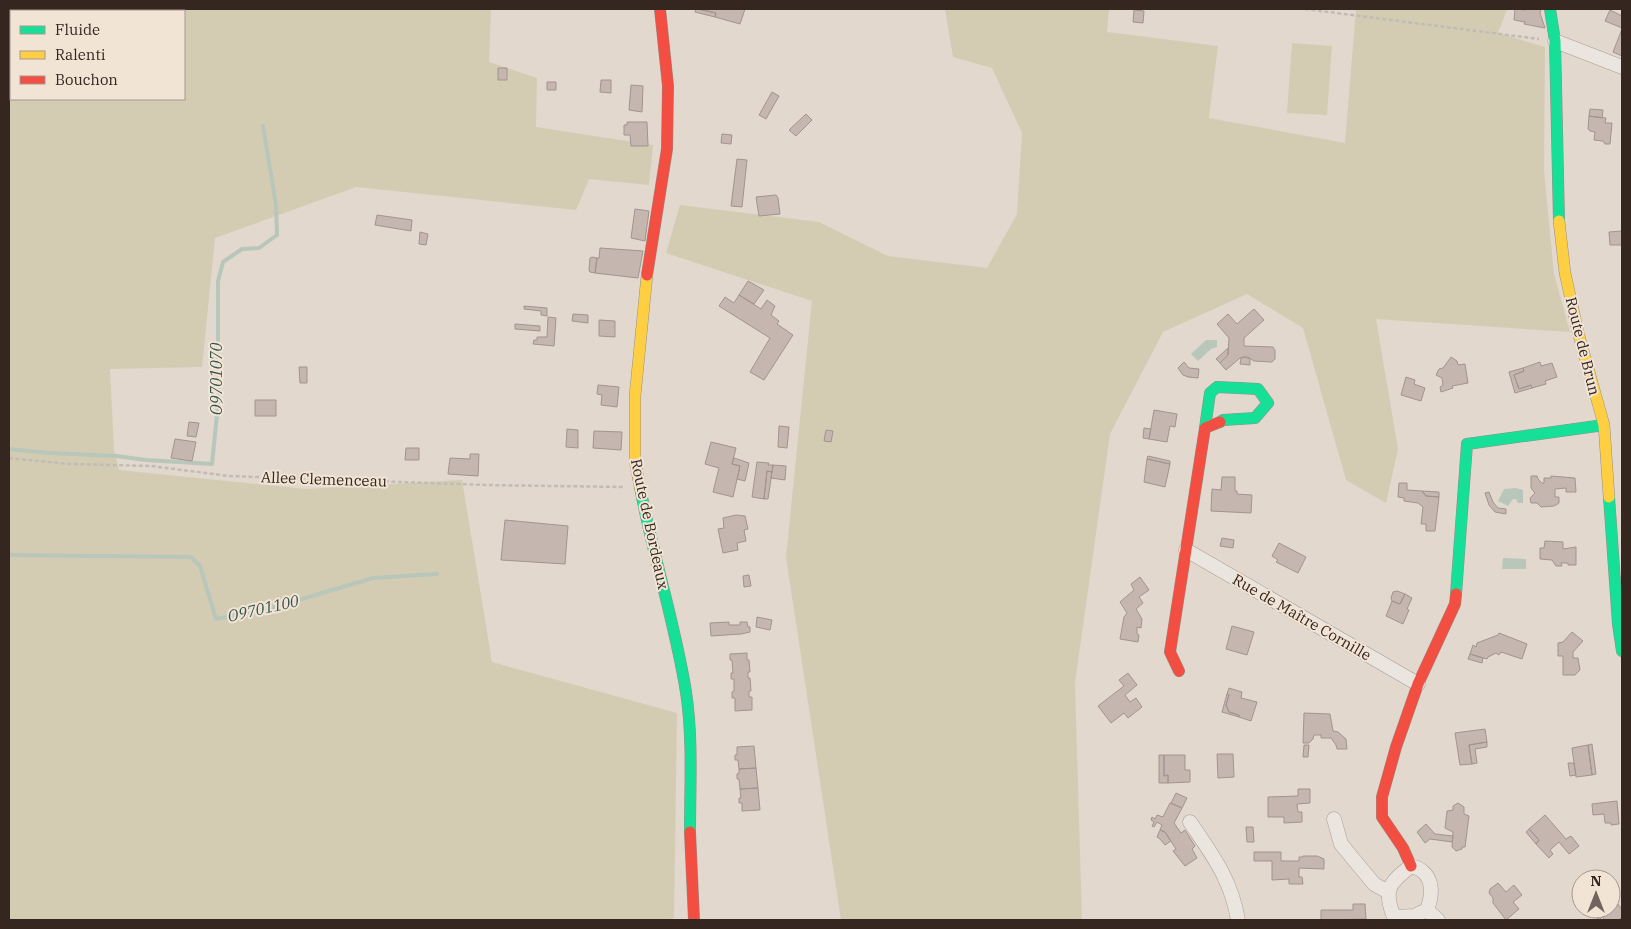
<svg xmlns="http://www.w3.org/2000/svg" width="1631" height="929" font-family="'IBM Plex Serif',serif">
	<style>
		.green { fill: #d3ccb2; fill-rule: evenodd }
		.water { fill: #b9c6ba }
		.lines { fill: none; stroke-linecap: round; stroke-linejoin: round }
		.stream { stroke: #b9c6ba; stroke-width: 4 }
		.building { fill: #c5b6af; stroke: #a2948e }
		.street-casing { stroke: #a79e96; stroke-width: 15 }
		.fast-casing { stroke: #978e87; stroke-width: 12 }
		.slow-casing { stroke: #978e87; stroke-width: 12 }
		.jam-casing { stroke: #978e87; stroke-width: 12 }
		.path { stroke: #c3bbb5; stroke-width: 2.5; stroke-dasharray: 4 2.5; stroke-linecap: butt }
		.street { stroke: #eae5de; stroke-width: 14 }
		.fast { stroke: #16e098; stroke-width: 11 }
		.slow { stroke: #ffcf43; stroke-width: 11 }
		.jam { stroke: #f24e42; stroke-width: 11 }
		.labels { text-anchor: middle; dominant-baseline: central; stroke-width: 4; stroke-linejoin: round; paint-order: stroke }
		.street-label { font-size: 15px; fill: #352620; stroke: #f2e4d5 }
		.water-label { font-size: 16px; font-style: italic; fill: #31534a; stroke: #f2e4d5 }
	</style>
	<rect width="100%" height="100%" fill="#e2d8ce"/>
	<!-- green -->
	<path class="green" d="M9,9H491L489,62L537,78L536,127L653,145L649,185L589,179L576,210L356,187L215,238L202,367L110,369L114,450L119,470L306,489L462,480L492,662L677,713L674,918L665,920H9ZM11,11H184V99H11Z
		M945,9H1109L1107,32L1218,46L1209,118L1345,143L1356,9H1507L1498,33L1545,47L1544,171L1554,274L1570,332L1376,319L1398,449L1386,503L1346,480L1303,328L1247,294L1163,332L1110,434L1075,683L1082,920H841L786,557L812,301L666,253L680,205L819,222L888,256L987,268L1017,214L1022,133L992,68L953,57Z
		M1292,43L1332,46L1327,115L1287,113Z"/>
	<!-- water -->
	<path class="water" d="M1206,340H1217V347L1211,349L1198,361L1191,354Z
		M1516,488L1523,490V503H1518L1516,499H1513L1508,506L1498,501L1504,489Z
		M1503,558L1526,559V569H1502Z"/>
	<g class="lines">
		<!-- stream -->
		<path class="stream" d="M9,449L49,453L116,456L146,460L212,464L219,395L216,374L218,345V281L223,262L242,249L259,248L277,235L276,205L263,126
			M9,555L191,557L200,566L216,619L268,609L373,578L437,574"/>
	</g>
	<!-- building -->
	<path class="building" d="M696,9L716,13L715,17L695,12Z
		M701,9H745L740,24L715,17L716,13Z
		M1515,9L1526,10V9H1541L1540,13L1545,28L1524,24L1525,22L1514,20Z
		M1134,10L1144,11L1143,23L1133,22Z
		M1610,10L1622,16V28L1605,21Z
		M1622,29V56L1613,52Z
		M498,68H507V80H498Z
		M601,80H611V93L600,92Z
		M547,82H556V90H547Z
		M631,85L643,86L642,112L629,110Z
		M772,92L779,96L766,119L759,115Z
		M1590,109L1603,110L1602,118L1589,116Z
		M806,114L812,120L796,136L789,130Z
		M1589,116L1606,118L1605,123H1612L1610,144H1605L1603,141L1594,140L1595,132L1590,131L1588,129Z
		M627,122H647L648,146H631L630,135H624V125H627Z
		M722,134L732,135L731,144L721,143Z
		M737,159L747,160L742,207L731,206Z
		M776,195L778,198L780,214L759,216L756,197Z
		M635,209L649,211L645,241L631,238Z
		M377,215L412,220L411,231L375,225Z
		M1622,231V245H1610L1609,232Z
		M420,232L428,234L426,245L419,244Z
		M600,248L643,251L638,278L595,273L597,258H599Z
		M592,257L597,258L595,273L590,272L589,270L590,258Z
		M748,281L764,290L754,304L739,295Z
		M739,295L761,309L767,300L775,306L771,315L779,321L777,324L793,335L764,380L750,372L770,338L719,306L725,297L734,303Z
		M524,306L547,308V316L541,315V311L524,309Z
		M1254,309L1264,320L1244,338V346L1273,347L1275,350V359L1272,362L1254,361L1248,357H1244L1240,358L1226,370L1220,363L1228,355L1229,338L1217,324L1228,314L1237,324Z
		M573,314L588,315V323L572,321Z
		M548,317L556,318L554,346L533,344L534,340H537V337H547Z
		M599,320L615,321V337L599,336Z
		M515,324L540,326V331L515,329Z
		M1228,348V355L1220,363L1216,359Z
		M1244,357L1250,359V365L1240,364L1241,358Z
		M1451,357L1457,361L1458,365L1465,364L1468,383L1452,386L1453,388L1441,392L1440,387L1443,385L1442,378L1436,375L1439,369L1443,368Z
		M1184,362L1189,368L1199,369L1198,378L1188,377L1183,375L1178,368Z
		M1540,362L1541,366L1552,363L1557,377L1545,381L1546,384L1532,388L1531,385L1519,389L1514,375L1524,371L1523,368Z
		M299,367H307V383H300Z
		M1523,368L1524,371L1514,375L1519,389L1531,385L1532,388L1515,393L1509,372Z
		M1406,377L1415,380L1414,384L1425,388L1421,401L1401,395Z
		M598,385L619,387L617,407L601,405L602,395L597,394Z
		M255,400H276V416H255Z
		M1154,410L1177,414L1175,427L1170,426L1167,442L1149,439Z
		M189,422L199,423L196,437L187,436Z
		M779,426L789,427L787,448L778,447Z
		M1144,428L1151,429L1149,439L1143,438Z
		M567,429L578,430V448L566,447Z
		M826,430L833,431L831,442L824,441Z
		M594,431L622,432L621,450L593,448Z
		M175,439L196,442L192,461L171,458Z
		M711,442L736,448L732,464L740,466L733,497L713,492L719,468L705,464Z
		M406,448H419V460H405Z
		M470,454H479L478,476L448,474L450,458L470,459Z
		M1148,456L1170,461V464L1147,459Z
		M734,458L749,463L745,481L737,479L740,466L732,464Z
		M1147,459L1170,464L1165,487L1144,482Z
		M757,462L769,463L768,465H773L772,472L767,471L764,499L752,497Z
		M773,465L786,466L785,480L771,478Z
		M767,471L772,472L768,499H764Z
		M1531,476H1537L1538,479L1542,483H1544V478H1551V476L1575,478L1576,492H1566V488L1555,489V497H1559V503L1554,506L1541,507L1537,503H1531L1530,498L1535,493L1531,488Z
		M1222,477H1235V491H1237V494L1252,495L1251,513L1211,511L1212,489L1221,490Z
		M1399,483H1407V490L1422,491L1426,496L1439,497L1435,531H1426V524H1421L1423,507L1418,503L1404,501V498L1398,497Z
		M1422,491L1439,492V497L1426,496Z
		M1489,492L1493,502L1498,508L1506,509V514L1495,512L1489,505L1485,493Z
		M736,515L745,516L748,529L744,530L746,541L737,543L738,550L723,553L718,529L724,528L723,518Z
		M505,520L568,526L565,564L501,560Z
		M1222,538L1234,540L1233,548L1220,546Z
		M1545,541L1563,542V549L1576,547V565H1568V563H1561L1562,566H1556L1552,560L1540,559V548H1544Z
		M1279,543L1306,557L1298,573L1276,562L1278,560L1272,556Z
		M749,575L751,586L744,587L743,576Z
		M1140,577L1149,590L1139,597L1143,603L1136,609L1142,619L1141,628L1137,627V634L1139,635L1138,642L1120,639L1124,617L1127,613L1120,602L1134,590L1131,584Z
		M1397,591L1405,594L1400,604L1392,601L1391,598L1393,592Z
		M1405,594L1412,598L1407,609L1409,610L1403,624L1386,616L1392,601L1400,604Z
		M757,617L772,620L770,630L756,627Z
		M729,622V625H740V622H747L748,627H750V632L741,634L711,636L710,623Z
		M1232,626L1254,632L1247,655L1226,649Z
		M1572,632L1583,641L1573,652V658H1578L1580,670L1575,675H1563V656H1558V643L1563,642Z
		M1499,633L1527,644L1522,659L1501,652L1499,655L1496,653L1488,657L1487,659L1470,654L1473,645L1476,647L1477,643L1498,635Z
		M747,653V660H749L750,672H748V678H750L751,691H749V697H752V710L735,711V698H732V692L734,691V679H731V673H733L732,660H730V654Z
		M1470,654L1483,658L1482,663L1468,659Z
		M1128,673L1137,685L1125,695L1130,702L1136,698L1142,707L1128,718L1124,713L1111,723L1098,706L1124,686L1119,680Z
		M1229,688L1242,692L1241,698L1257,702L1251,721L1239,717V715L1229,712L1226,705L1229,695L1227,694Z
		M1227,694L1229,695L1226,705L1229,712L1239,715V717L1222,712Z
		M1304,713L1330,714L1333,731L1338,732L1346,739L1347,749H1337L1336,745L1331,738H1321V735H1314L1313,739L1309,743H1303Z
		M1485,729L1487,742L1469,745L1472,764L1460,765L1455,733Z
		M1487,742V747L1475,749L1477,763L1472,764L1469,745Z
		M1592,744L1596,774L1592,775L1588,745Z
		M1304,745H1309L1308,757H1303Z
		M1588,745L1592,775L1576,777L1572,748Z
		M754,746L756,768L739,769L738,760H735V755H737V747Z
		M1217,754H1233L1234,777L1218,778Z
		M1159,755H1164V776L1168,775V783H1159Z
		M1164,755H1185V770H1190V782L1168,783V775L1164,776Z
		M1568,763H1574L1576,775L1570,776Z
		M756,768L758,788L740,789L739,779H737V774L739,773V769Z
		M758,788L760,810L742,811V803H739V798H741L740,789Z
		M1298,789H1310V803L1297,804L1298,812H1302V822L1284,823V817H1268V797L1298,796Z
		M1176,793L1187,798L1182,808L1171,803Z
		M1617,801L1619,824L1611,825V823H1605L1604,814L1593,815L1592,804Z
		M1170,803L1182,808L1174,823L1181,833L1185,830L1195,846L1192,849L1197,858L1185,866L1173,851L1176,849L1165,832L1160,830L1162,825L1157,822L1154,827L1152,826L1154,822L1151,820L1152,817L1155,819L1157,815L1163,817Z
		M1458,803L1464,807V814L1469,816L1465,847H1462V849L1456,851L1452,847L1453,832L1445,828L1447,811L1453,810V806Z
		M1545,815L1566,839L1571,836L1579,846L1569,854L1559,842L1550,850L1553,854L1549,858L1536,844L1539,840L1529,829Z
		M1426,824L1435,834L1453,836L1452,842L1430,839L1425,843L1417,832Z
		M1246,827H1253L1254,842H1247Z
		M1529,829L1539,840L1536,844L1526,832Z
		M1160,830L1165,832L1171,841L1165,845L1160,839L1157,837Z
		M1254,852H1281V861H1299V857H1303V856H1317L1324,859V869L1299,868V877H1302L1303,884H1289V879L1272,880V861H1254Z
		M1498,883L1506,892L1514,885L1522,895L1513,902L1519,909L1506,920L1493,903V898L1489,893L1490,889Z
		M1611,896L1622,909V917L1619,920H1605L1602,917L1599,920L1589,909H1611Z
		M1353,904H1365L1366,919L1321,920V910H1353Z"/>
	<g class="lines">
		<defs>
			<path id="street" d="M1555,41L1622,67
				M1186,550L1418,684
				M1334,819L1341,844L1374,884L1388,892
				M1190,822C1213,856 1231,879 1238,920
				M1411,866C1414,867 1419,868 1422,871C1434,880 1432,897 1427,910L1414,916L1394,917C1383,890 1389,883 1411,866Z
				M1427,910L1438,920"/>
			<path id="fast" d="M1550,9L1555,41L1559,221
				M1205,428L1210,393L1217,387L1258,389L1268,403L1255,418L1223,420L1220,422
				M640,487C653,556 675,623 686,692C693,738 690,786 690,832
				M1609,497L1618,624L1622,651
				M1456,594L1467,444L1604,425"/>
			<path id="slow" d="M1559,221L1565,273L1578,332L1604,425L1609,497
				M640,487L635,461V396L647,275"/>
			<path id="jam" d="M647,275L667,149L668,86L660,9
				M1179,671L1170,652L1205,428L1220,422
				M690,832L694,920
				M1411,866L1403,848L1382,817V797L1396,747L1418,684L1455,604L1456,594"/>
		</defs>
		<!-- street casing -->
		<use href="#street" class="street-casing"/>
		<!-- fast casing -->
		<use href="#fast" class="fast-casing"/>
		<!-- slow casing -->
		<use href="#slow" class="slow-casing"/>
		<!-- jam casing -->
		<use href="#jam" class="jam-casing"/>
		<!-- path -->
		<path class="path" d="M1305,9L1539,39
			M9,458L70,464L151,466L229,476L486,485L623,487"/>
		<!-- street -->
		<use href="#street" class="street"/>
		<!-- fast -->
		<use href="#fast" class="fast"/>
		<!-- slow -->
		<use href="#slow" class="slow"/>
		<!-- jam -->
		<use href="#jam" class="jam"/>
	</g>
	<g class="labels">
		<!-- street labels -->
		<g class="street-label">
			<text transform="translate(1583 346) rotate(76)">Route de Brun</text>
			<text transform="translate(324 479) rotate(2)">Allee Clemenceau</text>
			<text transform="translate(650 524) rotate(78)">Route de Bordeaux</text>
			<text transform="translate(1302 617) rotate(30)">Rue de Maître Cornille</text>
		</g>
		<!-- water labels -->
		<g class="water-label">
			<text transform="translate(216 379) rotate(-90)">O9701070</text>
			<text transform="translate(263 608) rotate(-13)">O9701100</text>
		</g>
	</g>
	<!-- border -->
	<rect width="1631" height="929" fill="none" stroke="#352620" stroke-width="20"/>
	<!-- legend -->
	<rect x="10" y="10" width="175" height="90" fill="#f2e4d5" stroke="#a6988d"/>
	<rect x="20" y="26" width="25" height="8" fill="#16e098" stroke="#a6988d"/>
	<text x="55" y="35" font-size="15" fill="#352620">Fluide</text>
	<rect x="20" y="51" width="25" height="8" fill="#ffcf43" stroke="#a6988d"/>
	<text x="55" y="60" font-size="15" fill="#352620">Ralenti</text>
	<rect x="20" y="76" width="25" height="8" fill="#f24e42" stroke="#a6988d"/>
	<text x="55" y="85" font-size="15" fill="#352620">Bouchon</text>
	<!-- north arrow -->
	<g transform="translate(1596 894)"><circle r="24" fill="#f2e4d5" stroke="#a6988d"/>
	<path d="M0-4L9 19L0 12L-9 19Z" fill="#72645d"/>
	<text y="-8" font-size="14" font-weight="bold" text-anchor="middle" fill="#352620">N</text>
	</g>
</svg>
